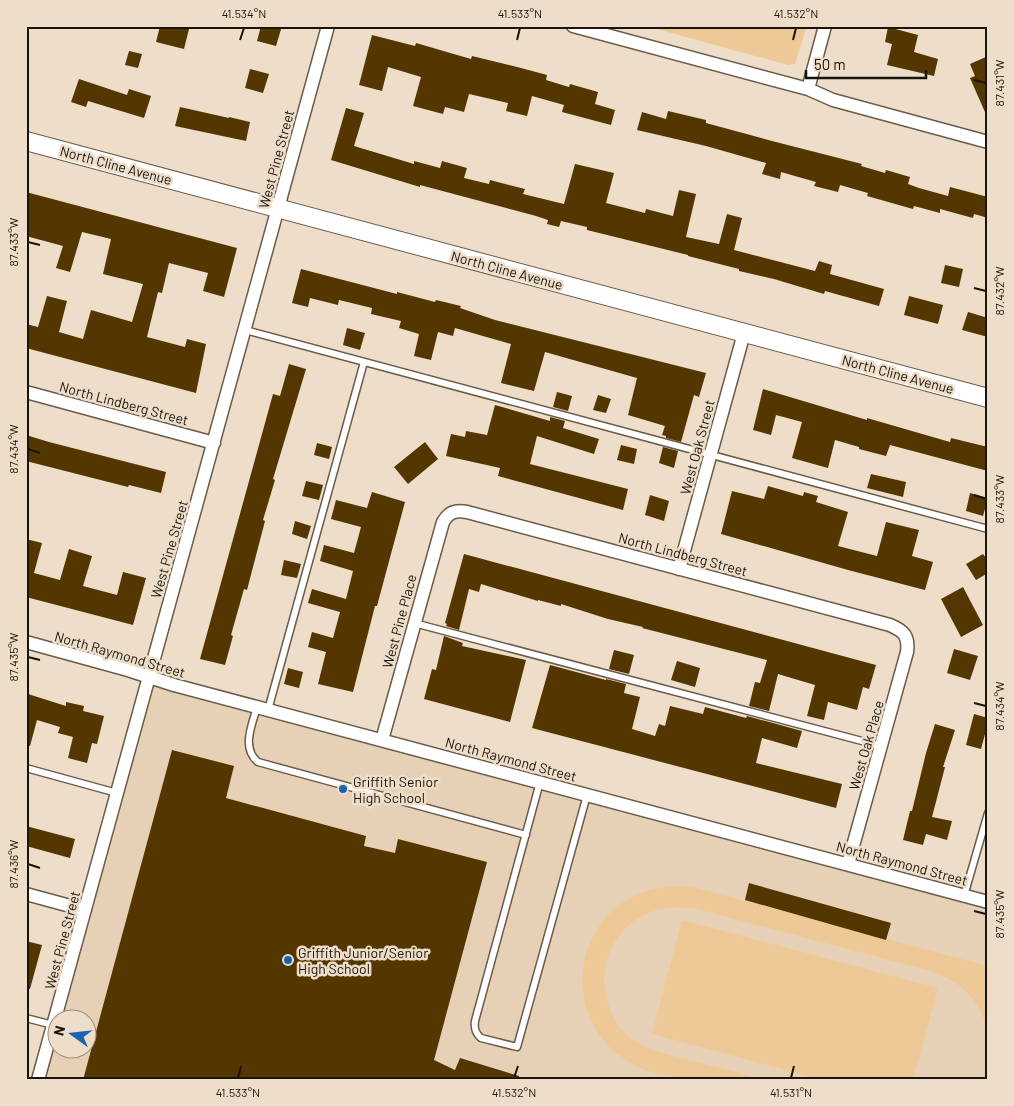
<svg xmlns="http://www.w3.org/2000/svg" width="1014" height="1106" font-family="Barlow,sans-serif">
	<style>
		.built { fill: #e7d1b6; fill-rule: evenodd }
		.green { fill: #eec997 }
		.building { fill: #543601 }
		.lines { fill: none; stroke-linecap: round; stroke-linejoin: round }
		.lane-casing { stroke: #6a5c4a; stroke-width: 9 }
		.street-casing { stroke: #6a5c4a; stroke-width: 15 }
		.secondary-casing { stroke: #6a5c4a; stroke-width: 20 }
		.lane { stroke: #fff; stroke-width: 6 }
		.street { stroke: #fff; stroke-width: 12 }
		.secondary { stroke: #fff; stroke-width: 18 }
		.ticks { fill: none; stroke: #19140c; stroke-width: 2 }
		.poi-dot { fill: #1964b4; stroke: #eedec9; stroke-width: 2 }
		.labels { text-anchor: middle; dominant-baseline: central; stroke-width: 5; stroke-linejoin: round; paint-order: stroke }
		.street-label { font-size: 14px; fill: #19140c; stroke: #eedec9 }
		.poi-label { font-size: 14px; fill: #19140c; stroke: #eedec9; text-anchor: start }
		.neatline { fill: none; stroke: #19140c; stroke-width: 2 }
		.ticks-label { font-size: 12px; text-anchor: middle; fill: #19140c }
	</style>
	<rect width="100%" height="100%" fill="#eedec9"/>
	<!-- built -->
	<path class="built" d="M149,677L988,900V1080H37ZM58,1018H88V1048H58Z"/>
	<!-- green -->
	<path class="green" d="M646,26H807L795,64L788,65Z
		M670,886H683L697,888L988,966V1034C980,999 964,984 931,971L700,910C684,906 666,906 651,912C612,927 594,971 610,1009C614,1020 620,1029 630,1037C647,1051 672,1055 693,1061C717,1067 740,1073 763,1080C718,1080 666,1086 626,1060C562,1020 570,922 640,893C650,889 660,888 670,886Z
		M682,920L938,988L913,1080H823L652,1034Z"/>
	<!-- building -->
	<path class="building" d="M160,26H178L189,29L184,49L156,42Z
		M261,26H282L276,46L257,41Z
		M888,27L918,35L914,52L938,59L934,76L887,65L892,44L885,42Z
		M372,35L415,46L416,43L471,59L472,56L521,68L547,75L546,80L569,87L570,84L598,92L595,104L615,110L611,125L562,112L564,105L532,96L527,116L506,111L508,103L469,94L464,112L445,107L443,114L413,106L421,77L388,67L382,91L359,85Z
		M129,51L142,54L138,68L125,65Z
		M988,56V119L970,78L975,76L970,64Z
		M250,69L269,74L263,93L245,88Z
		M79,79L127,95L129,89L151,96L144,118L88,101L86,107L71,102Z
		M180,107L229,118V117L250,122L246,141L175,126Z
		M346,108L364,113L354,146L414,164V161L440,168L442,161L467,168L464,178L489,184L490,180L525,189L523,194L564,204L575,164L614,173L606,203L645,213L646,209L673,216L679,190L696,194L686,237L719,244L727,214L742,218L734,250L815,271L819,261L832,265L830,274L884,289L879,306L825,291L824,294L774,279L739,271V269L688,256V255L587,230V227L561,221L559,227L547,224L548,220L536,216L420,185V187L331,160Z
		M668,111L706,120V123L772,141L862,164L861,166L885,173L886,170L910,177L908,184L919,188L948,196L950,187L988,197V218L974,214L973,218L940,209V213L914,206L913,209L867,196L868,193L840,185L838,192L814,186L816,182L781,172L780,179L762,174L766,163L706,146L637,130L642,112L666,119Z
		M26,192L237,248L224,297L203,291L208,273L169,263L162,293L158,292L147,337L185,347L187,339L206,344L196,393L26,348V324L38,327L47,296L67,301L59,332L83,339L91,310L132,322L143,284L103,274L111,239L82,232L70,272L56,268L63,246L26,236Z
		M945,265L963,269L959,287L941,283Z
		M301,269L397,294V292L435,302L436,300L461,306L460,308L495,320L706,373L699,397L694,395L681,442L666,438V436L662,435L665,426L628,415L637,378L545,352L534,391L501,383L511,344L455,328L453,336L438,332L431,360L414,356L419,334L399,328L401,321L371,314L372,308L339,300L338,305L310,298L308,307L292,303Z
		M909,296L943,305L938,324L904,315Z
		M968,312L988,318V337L962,330Z
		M347,328L365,333L360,350L343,345Z
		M289,364L306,369L273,479L275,480L263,520L265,521L247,590L244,589L231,635L233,636L225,665L200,659L273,394L280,396Z
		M763,389L867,420V418L950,442L951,438L988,447V471L890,445L886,456L859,449V447L835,440L828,468L792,458L802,422L776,415L771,435L753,430Z
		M557,392L572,396L568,411L553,407Z
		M598,395L611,399L606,413L593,410Z
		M495,405L550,421V417L565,421L563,428L599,439L594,454L537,436L530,464L628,489L623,510L498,476L500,468L446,456L451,434L465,437L466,431L487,435Z
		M26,435L49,442L166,472L161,493L129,485L128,487L26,461Z
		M425,442L438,459L408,484L394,467Z
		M317,443L332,447L329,459L314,455Z
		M621,445L637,449L634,464L617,460Z
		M663,447L678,451L674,468L659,463Z
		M871,474L906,482L903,497L867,488Z
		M306,481L323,485L319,500L302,496Z
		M768,486L803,496L804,492L818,496L816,502L848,512L838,546L877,556L886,522L919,530L912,556L933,562L925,590L848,570L721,534L732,491L764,499Z
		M372,492L405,502L377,606H375L353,692L318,684L326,652L308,647L312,632L333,638L340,612L308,603L312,589L346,599L353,571L320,561L324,545L354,553L361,527L331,519L336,500L367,508Z
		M970,493L988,498L983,516L966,511Z
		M650,495L669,501L664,521L645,515Z
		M295,521L311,526L307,539L292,534Z
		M26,539L42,543L34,573L60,580L69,549L92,556L83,586L117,595L123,572L146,578L133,625L26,597Z
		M464,554L876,665L869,689L863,687L857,710L828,702L824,720L807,716L815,685L778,674L769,711L749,706L755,682L760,683L767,660L642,628L643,627L608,619L561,604V606L538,600V601L481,584L479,592L469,589L459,630L446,626L447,624L445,623Z
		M983,554L988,561V573L976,580L966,564Z
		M284,560L301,564L297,578L281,575Z
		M963,587L983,625L961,637L941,599Z
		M444,636L463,643L462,646L526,660L510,722L424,699L432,669L436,670Z
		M954,649L978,656L970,680L947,673Z
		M614,650L634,655L629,674L609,669Z
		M677,661L700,668L695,687L671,680Z
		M550,665L606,680V679L626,684L624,693L640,697L632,729L655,736L659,724L665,726L670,706L703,714L705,707L746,718L747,716L802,731L797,748L762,738L756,763L842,784L836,808L532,728Z
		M288,668L303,672L299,688L284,684Z
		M28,694L66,706V702L84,706L83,711L104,716L97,744L92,743L87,763L68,758L73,737L58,733L60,727L37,720L30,746H26V701Z
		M974,714L988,718V735L985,734L981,749L966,745Z
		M935,724L955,730L943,767H945L932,817L952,821L947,840L926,834L923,845L903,840L910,811H912L926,753Z
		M172,750L234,766L226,798L366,836L364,846L395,853L398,839L487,862L434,1060L455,1070L460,1058L519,1076V1080H83Z
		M26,826L75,839L70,858L26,846Z
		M749,883L891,923L886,940L745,900Z
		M26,941L42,945L30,989H26Z"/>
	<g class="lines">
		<defs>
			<path id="lane" d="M245,330L988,529
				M414,623L881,746
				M257,707C252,725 241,748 258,762L526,835
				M268,710L364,362
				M26,768L117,793
				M540,782L475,1021C474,1028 475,1033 481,1038L517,1047L587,795
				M964,896L988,813
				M26,1018L53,1025"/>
			<path id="street" d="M573,26L808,89L833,100L988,142
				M808,89L825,26
				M26,392L214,443
				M679,569L744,333
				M26,642L128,670L174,685L988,902
				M382,740L443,522C449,512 455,510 467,512L890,625C904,631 909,636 907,652L848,864
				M26,894L85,910
				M38,1080L328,26"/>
			<path id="secondary" d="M26,141L988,398"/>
		</defs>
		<!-- lane casing -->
		<use href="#lane" class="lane-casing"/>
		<!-- street casing -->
		<use href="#street" class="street-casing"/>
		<!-- secondary casing -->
		<use href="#secondary" class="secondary-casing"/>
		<!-- lane -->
		<use href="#lane" class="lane"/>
		<!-- street -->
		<use href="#street" class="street"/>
		<!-- secondary -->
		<use href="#secondary" class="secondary"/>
	</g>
	<!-- ticks -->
	<path class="ticks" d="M240,40L244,28M517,40L520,28M793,40L796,28M974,80L986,83M28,242L40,245M974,288L986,291M28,449L40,453M974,495L986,499M28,657L40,660M974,703L986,706M28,864L40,868M974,911L986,914M238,1078L241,1066M514,1078L518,1066M791,1078L794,1066"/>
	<!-- markers -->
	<g class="poi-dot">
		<circle cx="343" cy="789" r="5"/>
		<circle cx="288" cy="960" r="5"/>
	</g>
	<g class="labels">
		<!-- street labels -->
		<g class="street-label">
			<text transform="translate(276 159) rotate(-75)">West Pine Street</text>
			<text transform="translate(116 165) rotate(15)">North Cline Avenue</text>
			<text transform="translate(507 270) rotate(15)">North Cline Avenue</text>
			<text transform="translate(898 374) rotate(15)">North Cline Avenue</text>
			<text transform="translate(124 403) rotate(15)">North Lindberg Street</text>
			<text transform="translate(697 447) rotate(-75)">West Oak Street</text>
			<text transform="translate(169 549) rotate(-74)">West Pine Street</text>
			<text transform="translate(683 554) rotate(15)">North Lindberg Street</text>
			<text transform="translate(399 621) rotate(-75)">West Pine Place</text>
			<text transform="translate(120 654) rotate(16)">North Raymond Street</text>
			<text transform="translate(866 745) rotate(-74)">West Oak Place</text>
			<text transform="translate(511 759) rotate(15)">North Raymond Street</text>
			<text transform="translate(902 863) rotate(15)">North Raymond Street</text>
			<text transform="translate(62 940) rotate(-75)">West Pine Street</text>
		</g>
		<!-- poi labels -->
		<g class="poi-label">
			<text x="353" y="781">Griffith Senior<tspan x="353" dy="16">High School</tspan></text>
			<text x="298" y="952">Griffith Junior/Senior<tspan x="298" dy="16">High School</tspan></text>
		</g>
	</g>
	<!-- border -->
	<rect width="1014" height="1106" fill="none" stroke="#eedec9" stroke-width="55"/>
	<!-- north arrow -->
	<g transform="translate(72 1034) rotate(285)"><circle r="24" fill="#eedec9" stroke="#998d7d"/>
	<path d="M0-4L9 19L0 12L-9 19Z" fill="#1964b4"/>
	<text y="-8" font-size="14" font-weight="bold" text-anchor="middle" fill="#19140c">N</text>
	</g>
	<!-- scale -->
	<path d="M806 70v8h120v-8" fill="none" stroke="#19140c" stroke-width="2.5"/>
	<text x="814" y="70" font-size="15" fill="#19140c" stroke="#eedec9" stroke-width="4" paint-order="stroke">50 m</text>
	<rect x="28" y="28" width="958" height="1050" class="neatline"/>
	<g class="ticks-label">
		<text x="244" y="18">41.534°N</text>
		<text x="520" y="18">41.533°N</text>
		<text x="796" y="18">41.532°N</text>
		<text transform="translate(1000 83) rotate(-90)" y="4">87.431°W</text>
		<text transform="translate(14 242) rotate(-90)" y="4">87.433°W</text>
		<text transform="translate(1000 291) rotate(-90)" y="4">87.432°W</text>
		<text transform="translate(14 449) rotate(-90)" y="4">87.434°W</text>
		<text transform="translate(1000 499) rotate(-90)" y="4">87.433°W</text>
		<text transform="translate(14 657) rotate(-90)" y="4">87.435°W</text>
		<text transform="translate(1000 706) rotate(-90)" y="4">87.434°W</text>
		<text transform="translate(14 864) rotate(-90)" y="4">87.436°W</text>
		<text transform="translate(1000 914) rotate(-90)" y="4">87.435°W</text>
		<text x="238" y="1097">41.533°N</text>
		<text x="514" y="1097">41.532°N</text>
		<text x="791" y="1097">41.531°N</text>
	</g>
</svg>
